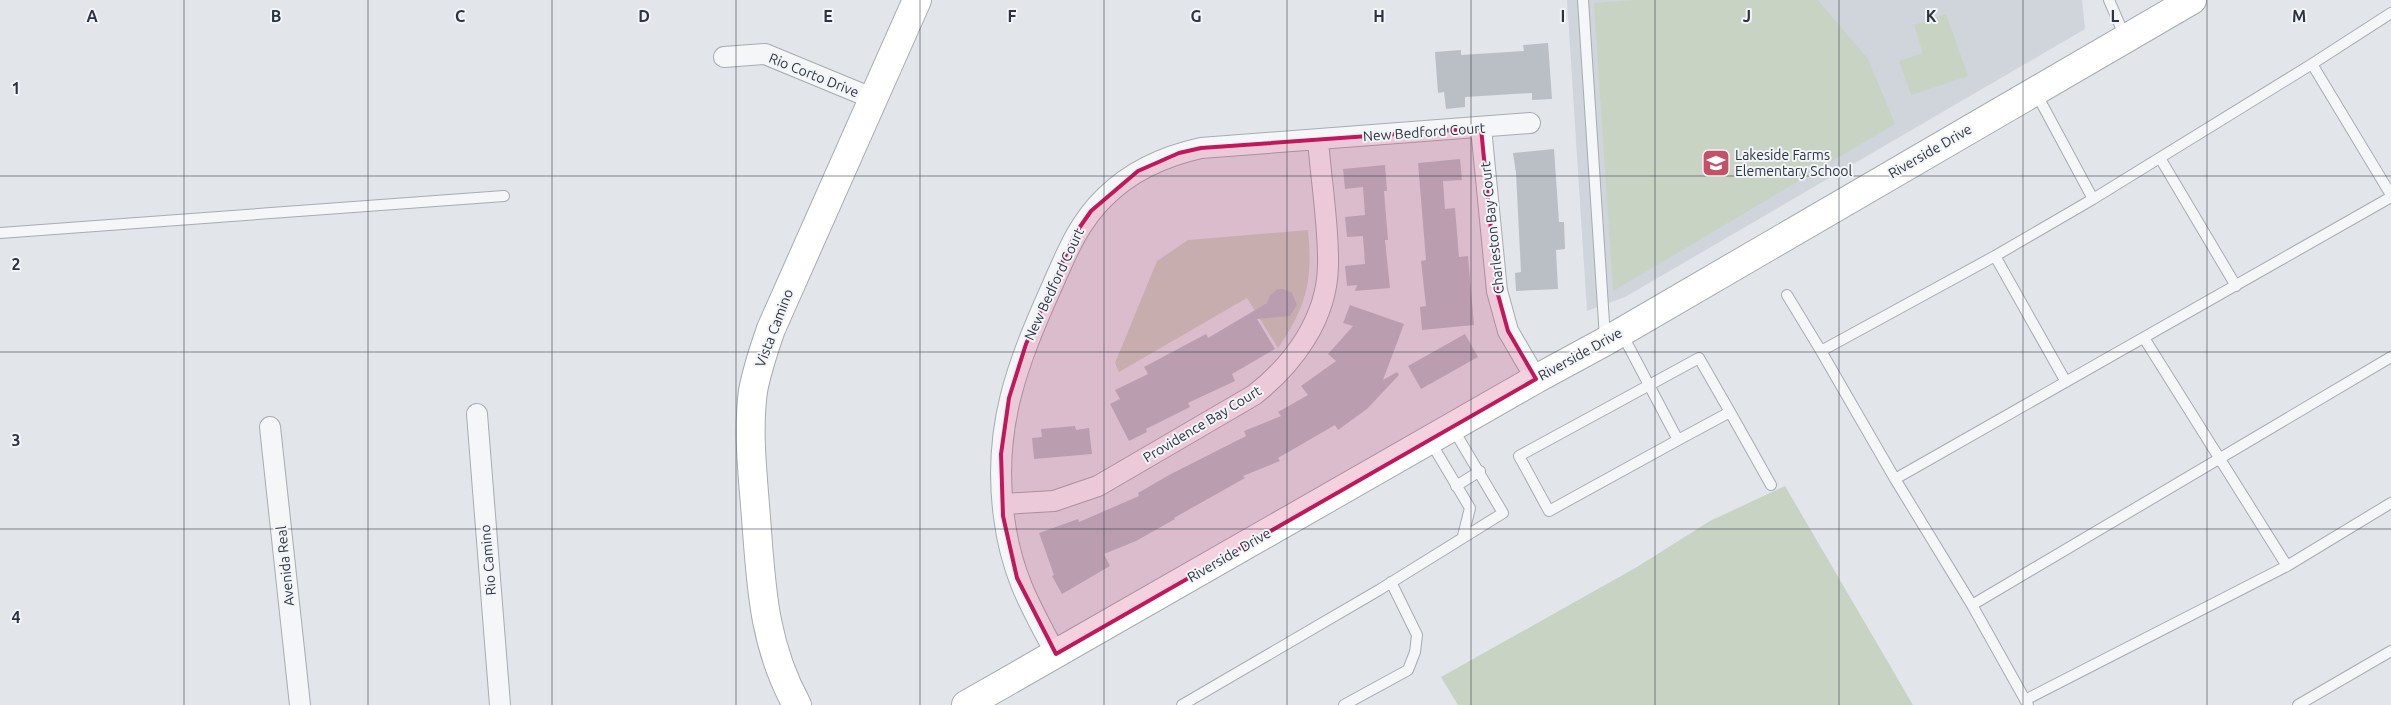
<svg xmlns="http://www.w3.org/2000/svg" width="2391" height="705" font-family="Ubuntu,sans-serif">
	<style>
		.built { fill: #d0d4db }
		.green { fill: #c8d3c4 }
		.building { fill: #babfc6 }
		.lines { fill: none; stroke-linecap: round; stroke-linejoin: round }
		.lane-casing { stroke: #a7acb3; stroke-width: 12 }
		.street-casing { stroke: #a7acb3; stroke-width: 22 }
		.secondary-casing { stroke: #a7acb3; stroke-width: 30 }
		.lane { stroke: #f5f6f8; stroke-width: 10 }
		.street { stroke: #f5f6f8; stroke-width: 20 }
		.secondary { stroke: #fff; stroke-width: 28 }
		.marked { fill: #c2185b; fill-opacity: 0.2; stroke: #c2185b; stroke-width: 4; stroke-linejoin: round }
		.grid { fill: none; stroke: #2b3440; stroke-width: 1; stroke-opacity: 0.55 }
		.labels { text-anchor: middle; dominant-baseline: central; stroke-width: 4; stroke-linejoin: round; paint-order: stroke }
		.street-label { font-size: 14px; fill: #2b3440; stroke: #f2f4f7 }
		.poi-label { font-size: 14px; fill: #2b3440; stroke: #f2f4f7; text-anchor: start }
		.grid-label { font-size: 16px; text-anchor: middle; font-weight: bold; fill: #2b3440; stroke: #f2f4f7; stroke-width: 4; stroke-linejoin: round; paint-order: stroke }
	</style>
	<rect width="100%" height="100%" fill="#e2e5e9"/>
	<!-- built -->
	<path class="built" d="M1567,0H2082L2085,29L1625,297L1587,311Z"/>
	<!-- green -->
	<path class="green" d="M1635,0H1818L1868,59L1895,124L1613,291L1594,3Z
		M1946,14L1968,76L1911,95L1899,61L1923,53L1914,25Z
		M1308,230C1313,280 1307,306 1278,348L1247,298L1119,372L1115,363L1157,261L1188,240Z
		M1785,486L1913,705H1458L1441,677L1637,567L1710,521Z"/>
	<!-- building -->
	<path class="building" d="M1548,43L1552,99L1532,100V93L1465,97V107L1446,109L1444,92L1438,93L1435,52L1461,50V55L1524,51L1523,45Z
		M1554,149L1559,222H1564L1565,249L1556,250L1558,289L1516,291L1515,273L1521,272L1516,173L1513,153Z
		M1460,159L1462,180L1443,181L1445,209L1455,208L1459,257L1468,256L1474,325L1422,330L1420,307L1426,306L1421,261L1426,260L1418,163Z
		M1385,165L1387,191H1384L1388,240H1385L1390,288L1355,291L1357,285L1347,286L1345,266L1365,264L1363,236L1347,237L1345,217L1365,215L1363,187L1345,189L1343,169Z
		M1278,289H1283L1292,293L1297,305L1290,316L1257,319L1275,349L1232,374L1235,381L1188,403L1190,407L1146,429L1147,432L1129,441L1110,404L1120,399L1115,390L1148,374L1144,367L1206,334L1208,338L1267,303L1270,295Z
		M1350,305L1404,324L1383,380L1397,372L1399,375L1367,409L1338,430L1335,425L1278,458L1280,461L1243,476L1245,478L1174,518L1175,519L1136,541L1104,554L1110,566L1062,594L1052,576L1054,575L1039,533L1078,519L1079,522L1139,496L1138,493L1169,475L1246,436L1244,431L1281,416L1278,412L1308,395L1301,386L1336,361L1328,354L1353,326L1343,323Z
		M1465,334L1478,357L1421,389L1408,366Z
		M1075,426L1076,430L1089,428L1092,454L1034,459L1032,438L1042,437L1041,429Z"/>
	<g class="lines">
		<defs>
			<path id="lane" d="M1583,0L1605,338
				M2109,0L2125,37
				M2312,64L2391,13
				M2036,93L2093,199
				M2160,158L2236,286
				M0,233L504,196
				M1995,256L2066,382
				M1787,295L1821,351
				M1621,332L1678,440L1730,412L1771,485
				M2144,338L2287,566
				M1678,440L1549,511L1519,456L1699,358L1730,412
				M1430,441L1470,508L1463,536
				M1895,479L2391,197
				M1456,486L1480,471
				M1972,605L2391,357
				M2025,700L2287,566L2391,503
				M1182,705L1379,590L1503,513L1452,427
				M1344,705L1408,670L1415,652L1417,635L1391,582
				M2028,705L1972,605L1895,479L1821,351L1995,256L2093,199L2312,64L2391,195
				M2298,705L2391,651"/>
			<path id="street" d="M724,57L765,54L874,99
				M1481,128L1497,291L1508,331L1536,379
				M477,414L500,705
				M270,427L300,705
				M1003,504L1054,501L1098,486L1254,395C1294,364 1327,318 1328,266C1329,227 1321,180 1318,140
				M1056,654C1030,606 1011,573 1004,517C992,428 1017,364 1053,284C1067,252 1079,222 1105,197C1132,170 1165,156 1201,148L1530,123"/>
			<path id="secondary" d="M797,705C761,640 761,578 755,505C752,468 748,429 753,391C757,370 764,349 771,329L917,0
				M966,705L1536,379L1606,341L2192,0"/>
		</defs>
		<!-- lane casing -->
		<use href="#lane" class="lane-casing"/>
		<!-- street casing -->
		<use href="#street" class="street-casing"/>
		<!-- secondary casing -->
		<use href="#secondary" class="secondary-casing"/>
		<!-- lane -->
		<use href="#lane" class="lane"/>
		<!-- street -->
		<use href="#street" class="street"/>
		<!-- secondary -->
		<use href="#secondary" class="secondary"/>
	</g>
	<!-- marked area -->
	<path class="marked" d="M1481,128L1497,291L1508,331L1536,379L1056,654L1017,578L1003,516L1001,454L1009,398L1026,344L1075,234L1091,211L1138,171L1179,153L1201,148Z"/>
	<!-- grid -->
	<path class="grid" d="M184,0V705M368,0V705M552,0V705M736,0V705M920,0V705M1104,0V705M1287,0V705M1471,0V705M1655,0V705M1839,0V705M2023,0V705M2207,0V705M0,176H2391M0,352H2391M0,529H2391"/>
	<!-- icons -->
	<defs>
		<symbol id="school-square" viewBox="-11 -11 22 22"><rect x="-9" y="-9" width="18" height="18" rx="4" fill="#c55167" stroke="#f2f4f7"/><path d="M0-5L7-2L0 1L-7-2ZM-4 1L0 2.5L4 1V4Q0 6-4 4Z" fill="#fff"/></symbol>
	</defs>
	<g fill-rule="evenodd">
		<use href="#school-square" x="1700" y="147" width="32" height="32"/>
	</g>
	<g class="labels">
		<!-- street labels -->
		<g class="street-label">
			<text transform="translate(814 75) rotate(22)">Rio Corto Drive</text>
			<text transform="translate(1424 132) rotate(-4)">New Bedford Court</text>
			<text transform="translate(1930 151) rotate(-30)">Riverside Drive</text>
			<text transform="translate(1492 228) rotate(-96)">Charleston Bay Court</text>
			<text transform="translate(1054 284) rotate(-65)">New Bedford Court</text>
			<text transform="translate(774 328) rotate(-69)">Vista Camino</text>
			<text transform="translate(1580 354) rotate(-29)">Riverside Drive</text>
			<text transform="translate(1202 424) rotate(-31)">Providence Bay Court</text>
			<text transform="translate(1229 555) rotate(-30)">Riverside Drive</text>
			<text transform="translate(488 560) rotate(-95)">Rio Camino</text>
			<text transform="translate(285 566) rotate(-96)">Avenida Real</text>
		</g>
		<!-- poi labels -->
		<g class="poi-label">
			<text x="1735" y="155">Lakeside Farms<tspan x="1735" dy="16">Elementary School</tspan></text>
		</g>
	</g>
	<g class="grid-label">
		<text x="92" y="22">A</text>
		<text x="276" y="22">B</text>
		<text x="460" y="22">C</text>
		<text x="644" y="22">D</text>
		<text x="828" y="22">E</text>
		<text x="1012" y="22">F</text>
		<text x="1196" y="22">G</text>
		<text x="1379" y="22">H</text>
		<text x="1563" y="22">I</text>
		<text x="1747" y="22">J</text>
		<text x="1931" y="22">K</text>
		<text x="2115" y="22">L</text>
		<text x="2299" y="22">M</text>
		<text x="16" y="94">1</text>
		<text x="16" y="270">2</text>
		<text x="16" y="446">3</text>
		<text x="16" y="623">4</text>
	</g>
</svg>
